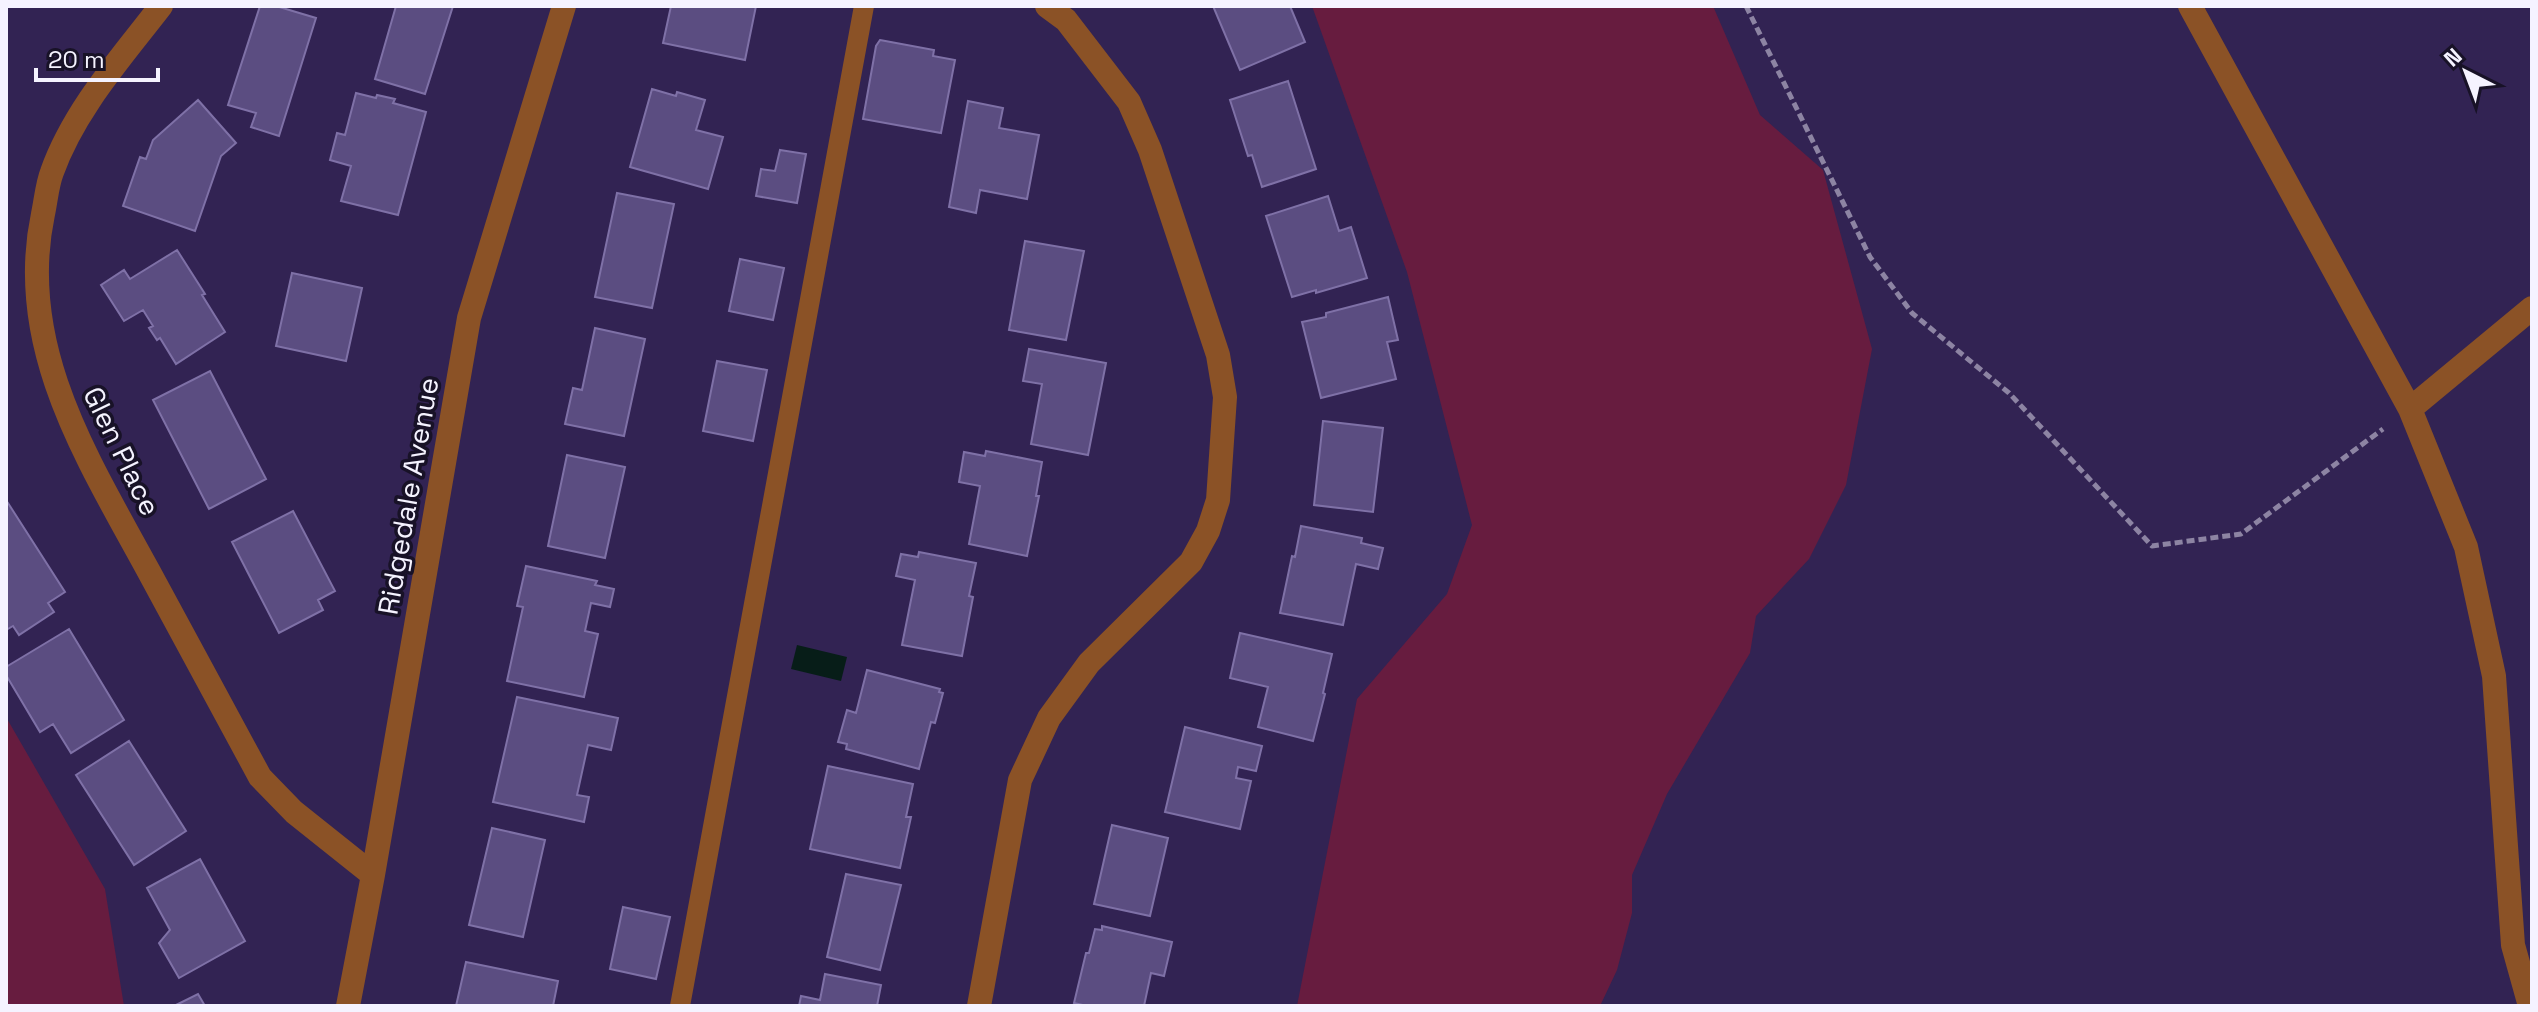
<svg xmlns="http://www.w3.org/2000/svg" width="2538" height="1012" font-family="'Space Grotesk',sans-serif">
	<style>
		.green { fill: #671c3f }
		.water { fill: #071d18 }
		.building { fill: #5b4d81; stroke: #7f71a7; stroke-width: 2 }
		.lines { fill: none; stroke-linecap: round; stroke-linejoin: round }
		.path { stroke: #8d84a3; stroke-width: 5; stroke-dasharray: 8 4; stroke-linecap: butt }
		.service { stroke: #8b5226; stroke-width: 20 }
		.minor { stroke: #8b5226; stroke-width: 24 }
		.labels { text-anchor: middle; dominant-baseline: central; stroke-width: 7; stroke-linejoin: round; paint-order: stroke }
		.street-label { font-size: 28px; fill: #f5f3ff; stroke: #181227 }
	</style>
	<rect width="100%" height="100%" fill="#322353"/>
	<!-- green -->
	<path class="green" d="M1312,6H1713L1760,115L1823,170L1872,349L1846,485L1809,559L1756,616L1750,653L1667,794L1632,875V913L1617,970L1600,1006H1297L1357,699L1447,594L1472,525L1407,272Z
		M6,717L105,889L124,1006H6Z"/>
	<!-- water -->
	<path class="water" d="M797,645L847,657L841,681L791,669Z"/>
	<!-- building -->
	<path class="building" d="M260,6H276L316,18L279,136L251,127L256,113L228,105Z
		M396,6H453L425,94L375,79Z
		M671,6H756L745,60L663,43Z
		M1213,6H1290L1305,42L1240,70Z
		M880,40L934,50L933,56L955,60L941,133L863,119L876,46Z
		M1288,81L1316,169L1262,187L1252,155L1248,156L1230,100Z
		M652,89L676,96L677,92L705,100L696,130L723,137L708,189L630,167Z
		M356,93L376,98L377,95L395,99L393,103L426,112L398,215L341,201L351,166L330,160L337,133L345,135Z
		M198,100L236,143L221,156L195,231L123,206L140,157L146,159L153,140Z
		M968,101L1003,108L999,128L1039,135L1027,199L980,190L976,213L949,207Z
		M780,150L806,154L797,203L756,196L761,169L775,171Z
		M617,193L674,204L652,308L595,297Z
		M1328,196L1339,231L1351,227L1367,278L1316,293V290L1292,297L1266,216Z
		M1025,241L1084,251L1066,340L1009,330Z
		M177,250L205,294L202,295L225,332L176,364L160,338L157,340L149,328L153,326L143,310L124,321L101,285L124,270L130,279Z
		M740,259L784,268L773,320L729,311Z
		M292,273L362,288L346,361L276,346Z
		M1388,297L1398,340L1387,342L1396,379L1321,398L1302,322L1326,317V313Z
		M595,328L645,339L624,436L565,424L573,388L582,390Z
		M1029,349L1106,363L1088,455L1031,444L1042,384L1023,381Z
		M717,361L767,370L753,441L703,431Z
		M210,371L266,479L209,509L153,400Z
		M1323,421L1383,428L1373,512L1314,505Z
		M986,451L1042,462L1036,496H1039L1027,556L969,544L980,486L959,482L964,452L985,456Z
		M567,455L625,467L605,558L548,546Z
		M8,503L65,592L48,603L54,612L19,635L13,626L6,630V505Z
		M293,511L335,591L318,600L323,610L279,633L232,542Z
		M1301,526L1362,538L1361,543L1383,548L1378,569L1356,564L1343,625L1280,613L1292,556L1295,557Z
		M919,552L976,563L969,596L973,597L962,656L902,645L915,580L896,576L901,554L918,557Z
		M526,566L597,581L595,585L614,589L610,607L591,603L585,631L598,634L584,697L507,681L523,607L517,606Z
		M69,629L124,720L71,753L53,724L40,732L6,675V667Z
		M1240,633L1332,654L1323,693L1325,694L1313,741L1258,727L1268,687L1230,678Z
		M867,670L940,689L939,692L943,693L935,723L931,722L919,769L846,749L847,744L838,742L847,710L856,713Z
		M517,697L618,718L611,750L588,745L577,795L589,797L584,822L493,802Z
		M1185,727L1262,746L1256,771L1238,767L1236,778L1251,781L1240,829L1165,812Z
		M129,741L186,831L134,865L76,775Z
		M828,766L913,784L906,817H911L900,868L810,849Z
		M1112,825L1168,838L1150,916L1094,904Z
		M492,828L545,840L523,937L469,925Z
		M200,859L245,941L179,978L159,943L170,930L147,888Z
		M846,874L901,885L880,970L827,957Z
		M623,907L670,917L656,979L610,969Z
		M1102,926L1172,942L1164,976L1151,973L1144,1006H1087L1074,1003L1086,953H1089L1095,929L1102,930Z
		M466,962L558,981L553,1006H456Z
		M825,974L881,985L877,1006H799L801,996L820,1000Z
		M198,994L205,1006H174Z"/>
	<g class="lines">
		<!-- path -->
		<path class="path" d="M1746,6L1870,257L1912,313L2009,393L2152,546L2241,534L2383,429"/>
		<!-- service -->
		<path class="service" d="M680,1006L864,6"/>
		<!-- minor -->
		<path class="minor" d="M161,6C121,58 74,110 52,172C47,185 46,200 43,214C15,346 87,458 148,570C185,639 223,708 260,777L294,812L373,875
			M2190,6L2410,409L2466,547L2494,676L2513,945L2530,1006
			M2410,409L2532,308
			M348,1006L373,875L469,318L564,6
			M979,1006L1020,780L1049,718L1089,663L1191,562L1208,531L1218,500L1225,397L1218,355L1150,150L1129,102L1066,20L1047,6"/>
	</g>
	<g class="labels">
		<!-- street labels -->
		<g class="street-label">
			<text transform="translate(122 451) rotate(64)">Glen Place</text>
			<text transform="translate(408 496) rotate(-80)">Ridgedale Avenue</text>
		</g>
	</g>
	<!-- border -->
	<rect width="2538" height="1012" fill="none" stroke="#f5f3ff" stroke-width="16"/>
	<!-- north arrow -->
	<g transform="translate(2466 72) rotate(318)" stroke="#181227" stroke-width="6" paint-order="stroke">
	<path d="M0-6L14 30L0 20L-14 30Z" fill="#f5f3ff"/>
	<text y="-12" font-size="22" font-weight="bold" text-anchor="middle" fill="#f5f3ff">N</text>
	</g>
	<!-- scale -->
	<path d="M36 68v12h122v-12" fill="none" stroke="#f5f3ff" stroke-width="4"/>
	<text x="48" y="68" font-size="24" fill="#f5f3ff" stroke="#181227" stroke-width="6" paint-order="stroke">20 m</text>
</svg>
